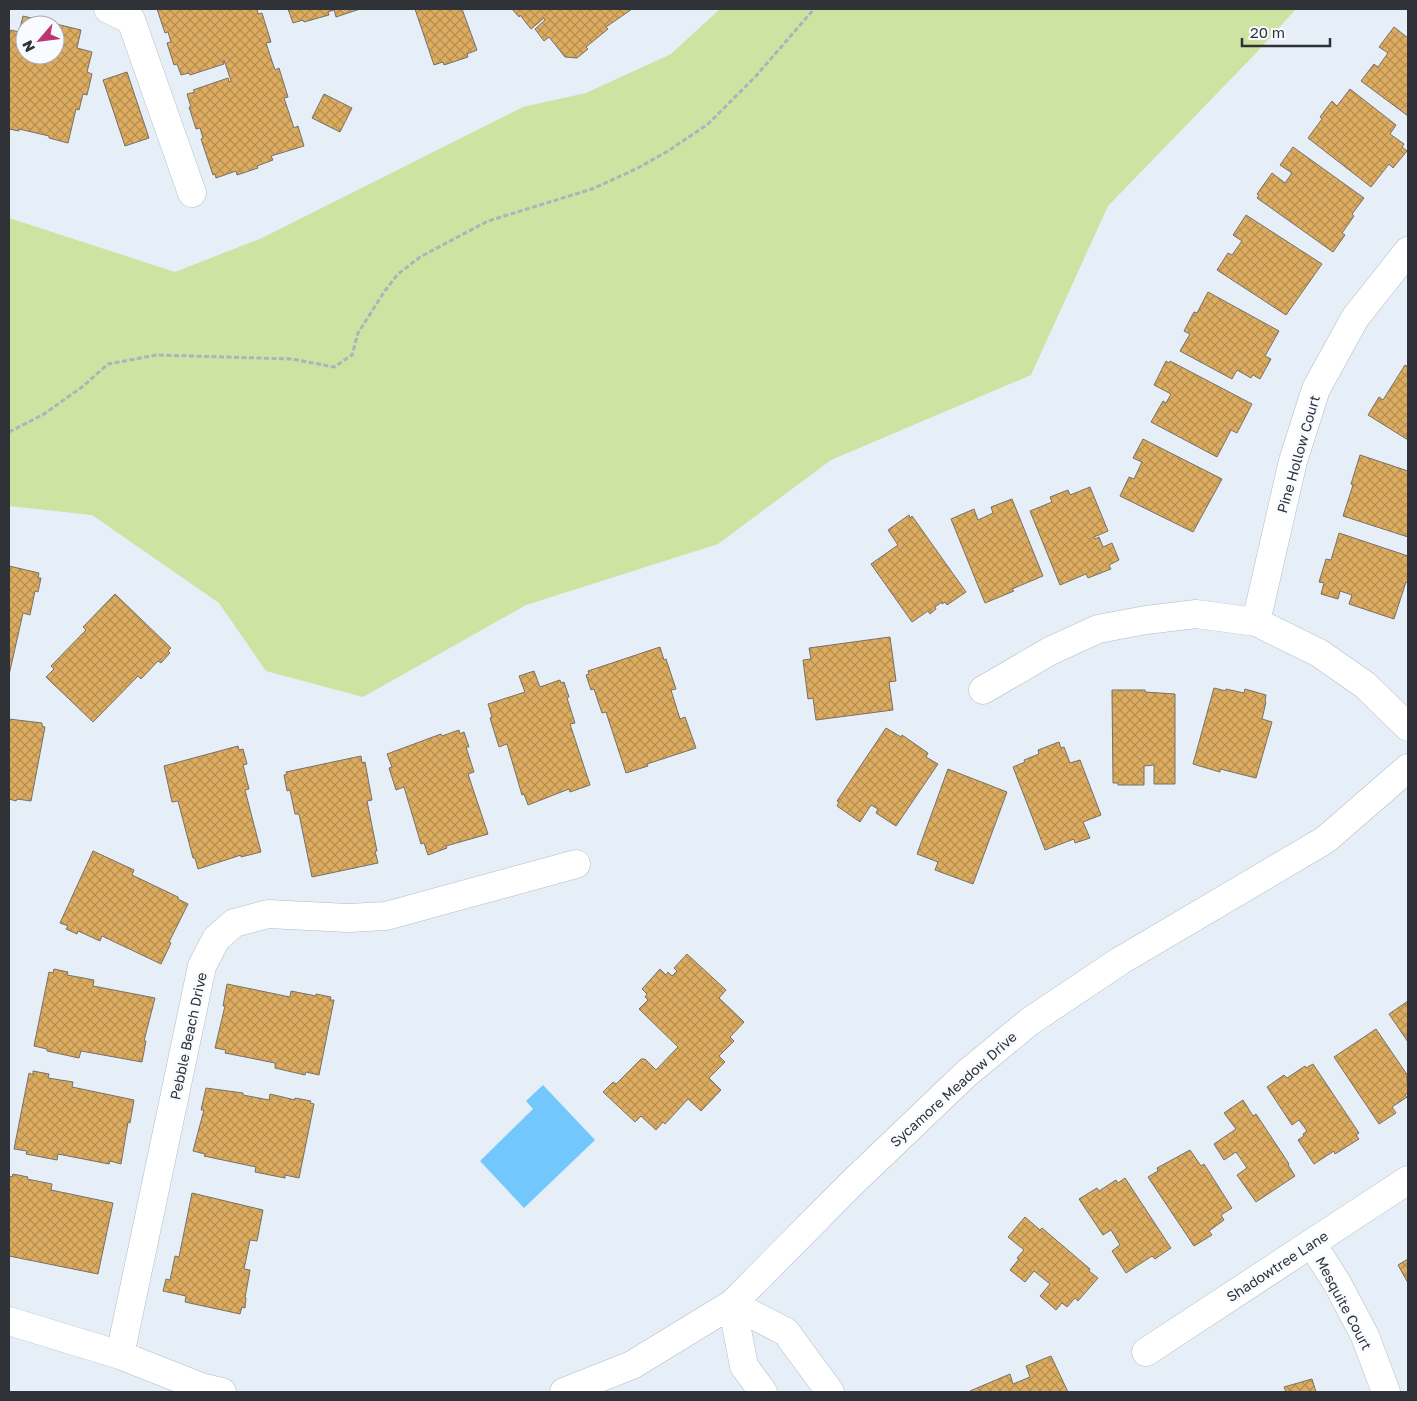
<svg xmlns="http://www.w3.org/2000/svg" width="1417" height="1401" font-family="'Golos Text',sans-serif">
	<style>
		.grass { fill: #cce3a2 }
		.water { fill: #72c8fc }
		.building { fill: url(#building-cross-hatch); stroke: #777168; fill-rule: evenodd }
		.lines { fill: none; stroke-linecap: round; stroke-linejoin: round }
		.minor-casing { stroke: #b3bbc4; stroke-width: 29 }
		.path { stroke: #adb3bb; stroke-width: 3; stroke-dasharray: 5 2.5; stroke-linecap: butt }
		.minor { stroke: #fff; stroke-width: 28 }
		.labels { text-anchor: middle; dominant-baseline: central; stroke-width: 5; stroke-linejoin: round; paint-order: stroke }
		.street-label { font-size: 14px; fill: #2f3236; stroke: #f8fbff }
	</style>
	<defs>
		<pattern id="building-cross-hatch" width="8" height="8" patternUnits="userSpaceOnUse" patternTransform="scale(1.25)"><rect width="8" height="8" fill="#deac60"/><path d="M0 0l8 8M0 8l8-8" fill="none" stroke="#b48d50"/></pattern>
	</defs>
	<rect width="100%" height="100%" fill="#e6eef8"/>
	<!-- grass -->
	<path class="grass" d="M720,9H1296L1258,51L1108,206L1031,375L831,460L718,544L526,605L363,697L266,671L219,603L92,515L9,506V218L175,272L262,238L523,107L586,93L671,54Z"/>
	<!-- water -->
	<path class="water" d="M543,1085L595,1140L524,1208L480,1161L533,1109L526,1101Z"/>
	<!-- building -->
	<path class="building" d="M157,9H257L258,14L262,13L271,42L266,43L275,70L279,68L288,97L284,98L294,128L298,126L304,146L271,156L273,160L257,166L258,168L237,175L236,171L216,178L215,174L213,175L201,139L203,138L200,128L196,129L189,107H191L187,94L195,92L193,90L228,78L229,82L231,81L224,60L223,61L224,64L190,75L189,73L181,75L177,64L174,65L167,43L171,42L168,32L165,33Z
		M288,9H360L336,17L334,10L328,12L329,15L304,22L303,20L293,23Z
		M415,9H462L477,50L467,54L468,57L444,65L443,62L434,65Z
		M512,9H632L606,27L608,29L586,47L588,49L577,58L565,57L549,37L544,41L535,29L545,20L544,18L531,29L520,15L519,17Z
		M23,16L81,30L77,48L92,52L87,72L92,74L87,95L83,94L79,110L76,109L68,143L49,138V136L19,129V131L9,129V32L10,33L11,30L19,32ZM25,25H55V55H25Z
		M1394,27L1408,38V116L1361,81L1374,64L1378,67L1388,53L1379,47Z
		M127,72L149,138L125,146L103,80Z
		M1350,89L1396,125L1390,134L1404,144L1402,147L1407,151L1393,168L1389,164L1371,187L1308,138L1322,119L1320,117L1332,101L1337,106Z
		M324,94L352,108L340,132L312,118Z
		M1293,147L1364,198L1352,214L1354,216L1342,233L1345,235L1333,252L1257,198L1259,195L1257,194L1272,173L1285,183L1292,173L1280,165Z
		M1246,215L1322,264L1286,315L1217,270L1228,253L1232,255L1242,241L1233,235Z
		M1208,292L1279,331L1265,356L1271,359L1260,379L1253,375L1251,378L1237,370L1232,379L1180,351L1190,334L1184,331L1194,312L1197,313Z
		M1166,361L1169,363L1170,361L1252,404L1237,433L1231,430L1217,457L1151,422L1163,401L1166,403L1171,394L1154,385Z
		M1405,365L1408,367V440L1368,415L1379,397L1383,400Z
		M1143,439L1222,479L1193,532L1120,496L1129,477L1134,479L1142,462L1133,458Z
		M1360,455L1408,471V537L1343,516L1353,485L1351,484Z
		M1090,487L1108,531L1094,537L1095,539L1099,537L1103,547L1112,543L1119,560L1109,565L1111,569L1088,578L1086,574L1060,585L1030,511L1052,502L1050,497L1068,490L1070,495Z
		M1012,499L1043,576L1012,589L1014,591L985,603L951,519L974,509L978,520L993,513L991,507Z
		M909,515L910,518L912,516L966,592L947,605L945,602L942,604V602L935,607L936,609L930,614L928,611L912,622L871,564L898,545L888,530Z
		M1339,533L1408,556V580L1407,583L1406,582L1394,619L1349,604L1352,595L1340,591L1338,599L1321,594L1324,583L1319,582L1326,559L1331,560Z
		M9,566L39,573L38,578H41L38,592L35,591L30,615L23,613L9,675Z
		M115,594L171,648L168,651L170,653L161,663L158,661L141,679L138,676L93,722L46,677L54,669L51,666L86,630L83,627Z
		M890,637L896,681L889,682L893,710L816,720L813,698L808,699L803,660L811,659L809,648Z
		M660,647L664,660L666,659L676,689L671,690L680,719L685,717L696,748L647,764L648,766L626,773L606,712L602,713L594,689L591,690L586,675L589,674L588,671Z
		M534,671L540,687L560,680L561,683L564,682L569,697L567,698L575,723L570,724L590,785L570,792L569,789L528,805L524,794L522,795L507,744L499,747L490,718L492,717L488,704L525,692L519,676Z
		M1214,688L1226,691V689L1244,693L1245,689L1266,695L1265,702H1266L1262,719L1272,722L1256,778L1220,769V772L1193,764Z
		M1112,690H1145V692L1175,694V784H1154V765L1144,766V785H1118V783H1113Z
		M9,719L42,723V726L45,727L31,801L17,799L16,801L9,799Z
		M886,728L901,737L902,735L928,753L926,757L938,764L896,826L876,813L878,809L871,805L860,822L837,806L839,802L837,801Z
		M459,730L460,734L464,732L469,747H466L474,772L468,774L488,834L446,846L447,848L428,855L424,843L421,844L404,787L396,790L389,768L392,767L387,754L441,734L442,736Z
		M1059,742L1061,748L1064,747L1070,763L1080,760L1101,815L1083,822L1090,838L1075,843L1074,839L1045,850L1013,767L1025,762L1024,760L1039,754L1038,750Z
		M238,746L239,750L243,749L247,764L243,765L249,789L245,790L261,852L241,857V855L198,869L195,858H193L178,801L172,802L164,766Z
		M361,756L362,763L365,762L372,800L367,801L377,851H375L378,863L312,877L299,814H295L290,790L287,791L284,775L287,774L286,772Z
		M948,769L1007,792L973,884L935,870L938,862L917,854Z
		M93,851L134,870L132,875L178,897V899L188,904L169,942L171,943L161,964L102,936L100,941L78,931L77,934L66,929L68,926L60,923Z
		M687,954L726,990L719,998L744,1022L730,1037L734,1041L719,1056L725,1062L709,1078L721,1090L701,1111L688,1099L665,1124L663,1122L656,1130L641,1116L635,1122L603,1092L613,1082L616,1084L641,1059H645L656,1070L678,1047L639,1009L648,1000L645,997L647,994L642,989L660,969L666,975L668,972L672,976L677,971L674,968Z
		M54,969L68,972L67,975L94,980L93,986L155,998L144,1041H146L142,1062L81,1051L79,1058L47,1051V1049L34,1046L49,972L53,973Z
		M227,984L290,997L291,991L316,996V994L331,997L330,1000H334L319,1075L306,1072L305,1075L275,1068V1063L225,1053L226,1050L215,1048L225,1006H223Z
		M1408,1001V1042L1389,1014Z
		M1376,1029L1408,1076H1407L1408,1093L1405,1095L1407,1097L1392,1107L1396,1113L1379,1124L1334,1057Z
		M1313,1064L1359,1133L1356,1135L1359,1139L1335,1154L1334,1151L1314,1164L1298,1140L1304,1136L1303,1134L1307,1131L1299,1120L1292,1125L1267,1087L1284,1075L1287,1078L1305,1066L1306,1068Z
		M33,1071L49,1074L48,1078L73,1082L72,1087L134,1100L130,1123L128,1122L121,1164L110,1161L109,1164L58,1154L57,1160L26,1154L27,1151L14,1149L29,1073L33,1075Z
		M206,1088L243,1093V1095L269,1100L270,1094L295,1100V1098L311,1101L310,1103L314,1104L299,1178L285,1175V1178L255,1172L256,1167L204,1156L205,1154L193,1151L204,1110H201Z
		M1243,1100L1253,1116L1256,1114L1289,1164L1288,1165L1295,1176L1256,1202L1237,1175L1247,1168L1236,1152L1224,1160L1214,1144L1236,1129L1224,1113Z
		M1190,1150L1201,1166L1204,1164L1232,1208L1221,1215L1224,1220L1209,1231L1212,1235L1194,1246L1148,1177L1158,1171L1157,1168Z
		M13,1174L28,1177L27,1179L52,1184L51,1190L113,1203L98,1274L9,1256V1176L12,1177Z
		M1125,1178L1171,1248L1155,1259L1152,1256L1126,1273L1112,1251L1120,1245L1111,1230L1103,1235L1079,1199L1097,1188L1099,1191L1116,1180L1118,1183Z
		M192,1193L263,1210L257,1241L250,1240L244,1269L250,1270L245,1298H246L245,1308L242,1307L240,1314L185,1302L186,1296L163,1291L166,1279L170,1280L175,1256L179,1257Z
		M1025,1217L1040,1230L1042,1228L1090,1269L1089,1271L1098,1278L1078,1301L1075,1298L1067,1307L1062,1303L1056,1310L1040,1296L1050,1284L1034,1271L1025,1282L1010,1270L1019,1259L1017,1258L1024,1250L1008,1237Z
		M1408,1259V1283L1398,1265Z
		M1051,1356L1068,1392H970V1391L1010,1374L1013,1384L1030,1377L1026,1366Z
		M1312,1379L1316,1392H1286L1284,1387Z"/>
	<g class="lines">
		<defs>
			<path id="minor" d="M108,9L131,20L192,193
				M1256,622L1293,461L1316,389L1355,318L1408,251
				M983,690L1050,651L1098,629L1146,620L1196,614L1256,622L1319,653L1365,685L1408,727
				M1312,1244L1337,1283L1365,1336L1386,1392
				M732,1304L786,1332L830,1392
				M732,1304L744,1366L763,1392
				M9,1321L120,1355L201,1387L222,1392
				M1146,1352L1408,1180
				M120,1355L202,966L216,939L234,923L268,914L348,918L386,916L576,864
				M564,1392L632,1365L732,1304L852,1183L966,1074L1029,1022L1120,961L1325,840L1408,768"/>
		</defs>
		<!-- minor casing -->
		<use href="#minor" class="minor-casing"/>
		<!-- path -->
		<path class="path" d="M9,432L44,414L82,387L108,364L157,355L292,359L334,367L352,355L358,333L384,292L398,274L420,257L488,221L592,189L636,169L668,151L708,124L756,76L814,9"/>
		<!-- minor -->
		<use href="#minor" class="minor"/>
	</g>
	<g class="labels">
		<!-- street labels -->
		<g class="street-label">
			<text transform="translate(1298 454) rotate(-74)">Pine Hollow Court</text>
			<text transform="translate(188 1036) rotate(-78)">Pebble Beach Drive</text>
			<text transform="translate(953 1089) rotate(-42)">Sycamore Meadow Drive</text>
			<text transform="translate(1277 1266) rotate(-33)">Shadowtree Lane</text>
			<text transform="translate(1344 1303) rotate(62)">Mesquite Court</text>
		</g>
	</g>
	<!-- border -->
	<rect width="1417" height="1401" fill="none" stroke="#2f3236" stroke-width="20"/>
	<!-- north arrow -->
	<g transform="translate(40 40) rotate(242)"><circle r="24" fill="#f8fbff" stroke="#a8abaf"/>
	<path d="M0-4L9 19L0 12L-9 19Z" fill="#bc3474"/>
	<text y="-8" font-size="14" font-weight="bold" text-anchor="middle" fill="#2f3236">N</text>
	</g>
	<!-- scale -->
	<path d="M1242 38v8h88v-8" fill="none" stroke="#2f3236" stroke-width="2.5"/>
	<text x="1250" y="38" font-size="15" fill="#2f3236" stroke="#f8fbff" stroke-width="4" paint-order="stroke">20 m</text>
</svg>
